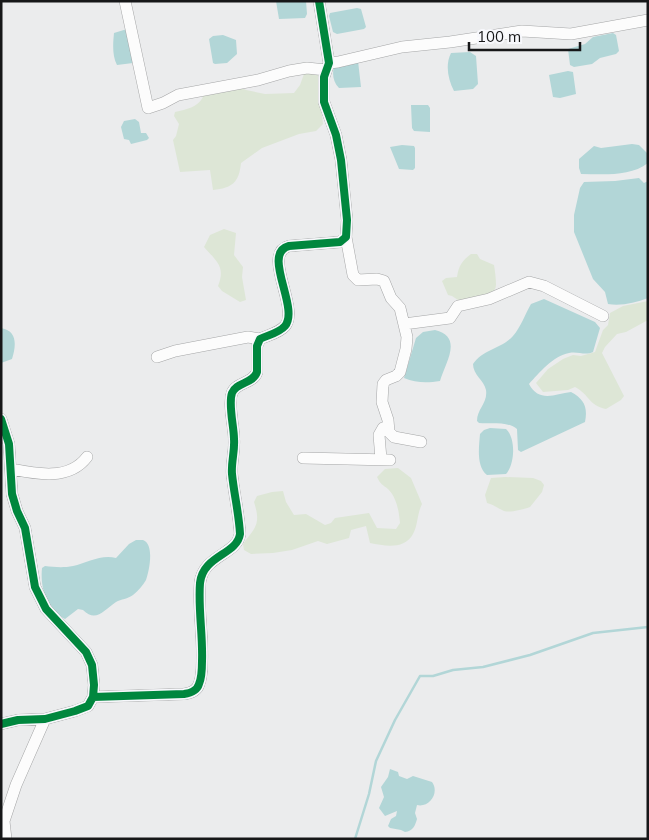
<svg xmlns="http://www.w3.org/2000/svg" width="649" height="840" font-family="Mulish,sans-serif">
	<style>
		.green { fill: #dde6d6 }
		.water { fill: #b2d6d7 }
		.lines { fill: none; stroke-linecap: round; stroke-linejoin: round }
		.stream { stroke: #b2d6d7; stroke-width: 2.5 }
		.minor-casing { stroke: #a5a6a7; stroke-width: 12 }
		.minor { stroke: #fcfcfc; stroke-width: 11 }
		.cycleway-casing { stroke: #f7f8fc; stroke-width: 11 }
		.cycleway { stroke: #00873e; stroke-width: 8 }
	</style>
	<rect width="100%" height="100%" fill="#ebeced"/>
	<!-- green -->
	<path class="green" d="M316,71L322,77L320,99L323,124L316,131L299,134L262,148L241,163C239,182 233,188 213,190L210,170L180,172L173,140L176,136L179,124L174,116L175,112C187,109 197,108 203,97L199,89L237,86L246,90L265,94L294,93L300,85L304,74Z
		M224,229L236,233L234,255L243,267L242,277L246,300L240,302L222,291L218,286C226,266 216,261 204,247L210,235Z
		M471,254H477L480,259L494,265C495,271 496,279 496,285C495,300 469,299 458,300L452,296L448,295L442,281L446,278L457,277C459,265 462,261 471,254Z
		M648,301V320L626,332L617,334L605,347L602,353L624,396L621,400L606,409C588,405 590,395 575,387L568,390L543,392L536,383L548,369L563,359L573,355L581,356L595,352L603,330L608,325L610,313L623,306Z
		M398,468L411,478L422,504C417,514 418,525 413,534C404,550 385,546 370,543L366,526L351,530L349,538L327,544L318,541L292,550L273,553L251,554L244,550L243,544C256,527 261,524 254,502L257,496L272,492L283,491L286,502L294,515L306,514L325,525L331,523L335,518L369,513L377,528L396,529L400,523C399,512 397,498 388,489C383,485 380,484 377,477L385,469Z
		M505,477L533,478L541,481L544,485L542,492L530,507C524,509 508,514 502,510C496,507 494,505 487,503L485,495L491,478Z"/>
	<!-- water -->
	<path class="water" d="M276,1H306L307,14L305,18L279,19Z
		M357,8L361,9L366,27L364,29L337,34L333,32L329,16L330,13Z
		M127,29L133,63L117,65C112,56 113,43 114,33Z
		M613,33L616,35L619,51L616,54L600,58L592,64L574,67L570,65L568,49L585,44L593,37Z
		M223,35L236,40L237,54L227,63L215,64L213,63L209,39L213,36Z
		M470,52L476,56L478,84L473,89L454,91C448,79 445,65 451,53Z
		M358,61L361,87L339,88C333,82 332,74 334,66Z
		M568,71L573,72L576,94L560,98L553,97L549,75Z
		M411,105H428L430,108V132L414,131L412,128Z
		M135,119L139,122L141,133H146L149,138L147,140L131,144L129,140L124,139L121,127L124,121Z
		M632,144L639,145L647,153L648,163C630,177 603,174 581,174L579,168V159L594,146L601,148Z
		M402,145L414,146L415,148V168L413,170L399,169L390,147Z
		M639,178L644,183L648,181V298C635,303 621,306 608,304L605,292L593,279L574,232V215L580,188L584,182L615,181Z
		M544,299L595,322L600,328L593,352C585,356 578,351 569,353C553,356 539,373 529,384C539,403 555,394 571,392C584,399 588,407 585,422L521,452L518,450L517,429C508,421 491,424 479,423L477,421C477,409 488,403 486,390C484,380 473,375 473,364C483,349 501,349 513,336C521,327 525,314 531,304Z
		M1,328C18,331 16,346 12,359L1,363Z
		M435,330C464,337 445,363 440,381C427,383 416,383 404,378L416,338L423,332Z
		M490,428L506,429C516,438 515,464 506,474L487,475C476,466 479,447 480,434L484,430Z
		M136,540C138,540 141,540 143,540C155,544 149,572 146,580C143,585 138,591 133,595C128,599 121,599 116,602C104,610 96,623 83,610L78,609L65,619C46,609 40,587 42,568L45,566C54,567 63,568 73,566C87,563 101,554 116,558L129,544Z
		M390,769L398,772L399,776L407,779L413,776L432,782C440,793 429,808 417,805L415,813L417,819C415,826 413,831 405,832L401,830L390,828L388,826L391,819L396,816L397,811L385,816L379,808L384,797L381,787L388,777Z"/>
	<g class="lines">
		<!-- stream -->
		<path class="stream" d="M355,839L369,794L376,761L395,720L420,676H433L453,670L483,667L530,655L593,633L648,627"/>
		<defs>
			<path id="minor" d="M125,1L148,108L163,103L178,95L258,80L289,71L307,68L326,70
				M329,63L338,62L402,47L450,42L522,31L571,34L648,20
				M346,237L353,275L358,280L377,279L384,281L391,298L400,308L407,337L406,349L400,372L396,376L386,380L383,384L382,402L388,420L389,432L394,437L421,442
				M404,324L450,318L458,306L489,299L529,282L544,286L603,316
				M157,357L175,351L248,337L260,339
				M1,419L9,444L12,494L17,511L25,528L35,587L46,609L86,652L92,665L94,685L93,697L88,706L75,711L45,719L18,720L1,724
				M303,458L390,460
				M381,459L379,435L383,428L388,427
				M11,469C36,474 69,481 87,457
				M93,697L184,694C191,693 197,691 199,684C202,677 202,669 202,661C203,635 198,609 200,583C203,555 237,555 240,534C239,514 234,494 232,474C231,462 235,451 234,439C234,427 228,404 232,393C236,382 253,384 257,372V346L260,339C268,335 279,333 285,326C300,308 261,253 289,246L340,242L346,237L347,220L341,160L336,135L324,102V77L329,63L319,1
				M6,839L4,821L16,785L45,719"/>
		</defs>
		<!-- minor casing -->
		<use href="#minor" class="minor-casing"/>
		<!-- minor -->
		<use href="#minor" class="minor"/>
		<defs>
			<path id="cycleway" d="M1,419L9,444L12,494L17,511L25,528L35,587L46,609L86,652L92,665L94,685L93,697L88,706L75,711L45,719L18,720L1,724
				M93,697L184,694C191,693 197,691 199,684C202,677 202,669 202,661C203,635 198,609 200,583C203,555 237,555 240,534C239,514 234,494 232,474C231,462 235,451 234,439C234,427 228,404 232,393C236,382 253,384 257,372V346L260,339C268,335 279,333 285,326C300,308 261,253 289,246L340,242L346,237L347,220L341,160L336,135L324,102V77L329,63L319,1"/>
		</defs>
		<!-- cycleway casing -->
		<use href="#cycleway" class="cycleway-casing"/>
		<!-- cycleway -->
		<use href="#cycleway" class="cycleway"/>
	</g>
	<!-- border -->
	<rect width="649" height="840" fill="none" stroke="#161718" stroke-width="5"/>
	<!-- scale -->
	<path d="M469 42v8h111v-8" fill="none" stroke="#161718" stroke-width="2.5"/>
	<text x="477" y="42" font-size="15" fill="#161718" stroke="#f7f8fc" stroke-width="4" paint-order="stroke">100 m</text>
</svg>
